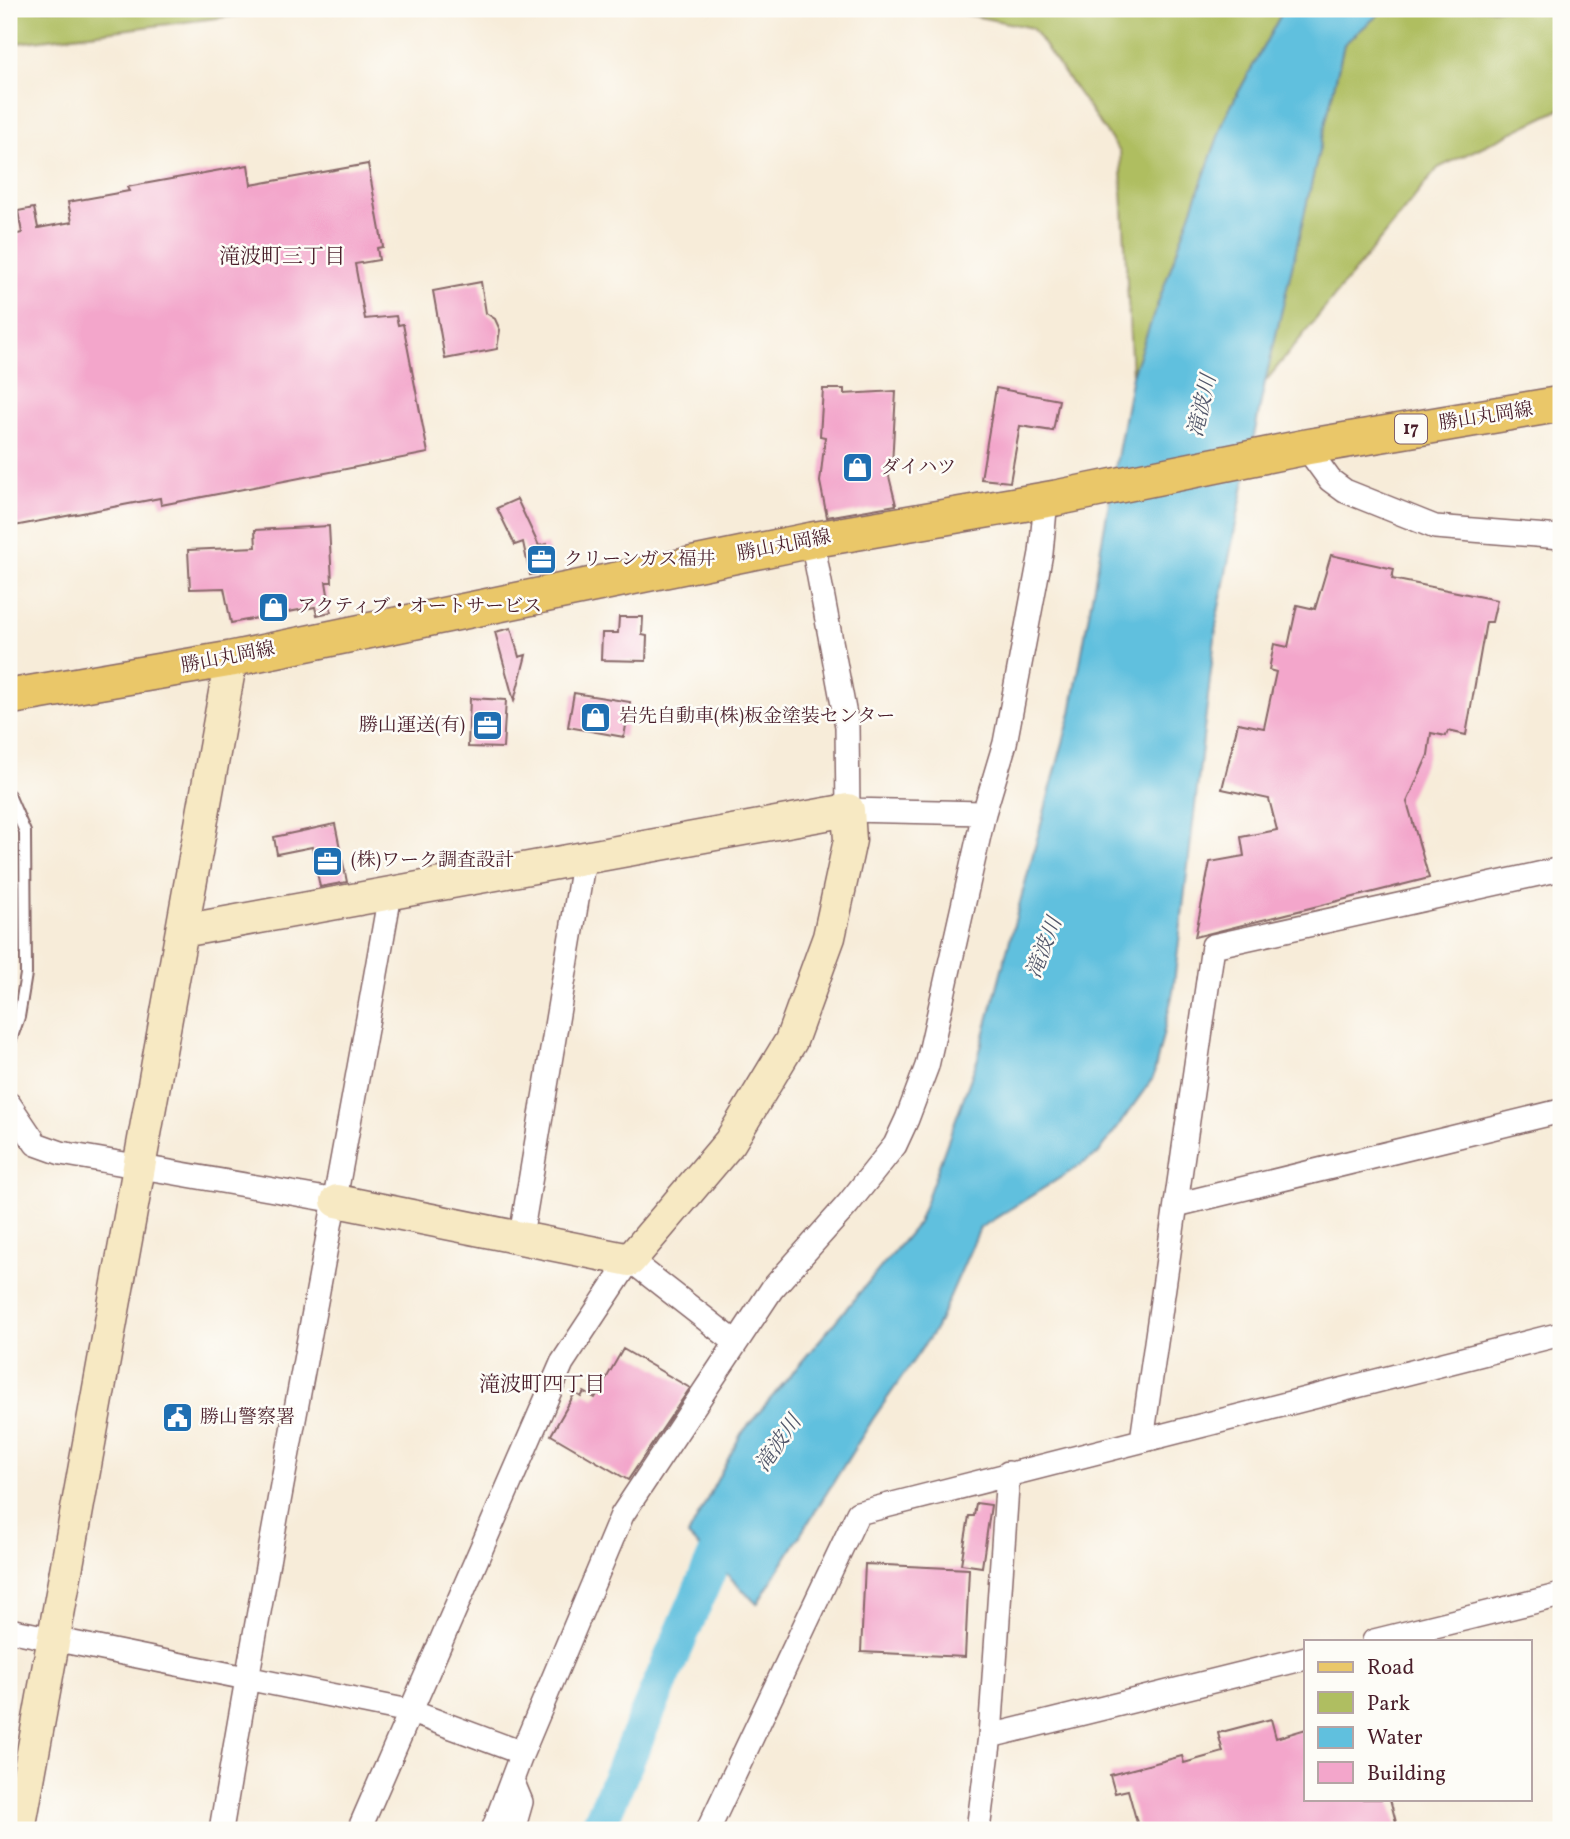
<svg xmlns="http://www.w3.org/2000/svg" width="1570" height="1839" font-family="Vollkorn,'Noto Serif JP',serif">
	<style>
		.green { fill: #afbe61; stroke: #7c6e46; stroke-width: 2 }
		.water { fill: #60c0de; stroke: #557084; stroke-width: 2 }
		.lines { fill: none; stroke-linecap: round; stroke-linejoin: round }
		.river { stroke: #60c0de; stroke-width: 35 }
		.building { fill: #f3a6cb }
		.lane-casing { stroke: #876768; stroke-width: 14 }
		.street-casing { stroke: #876768; stroke-width: 26 }
		.secondary-casing { stroke: #876768; stroke-width: 35 }
		.primary-casing { stroke: #876768; stroke-width: 38 }
		.lane { stroke: #fff; stroke-width: 10 }
		.street { stroke: #fff; stroke-width: 23 }
		.secondary { stroke: #f7e9c3; stroke-width: 32 }
		.primary { stroke: #eac769; stroke-width: 35 }
		.labels { text-anchor: middle; dominant-baseline: central; stroke-width: 5; stroke-linejoin: round; paint-order: stroke }
		.shield { fill: #fdfcf7; stroke: #806168; stroke-width: 2 }
		.shield-label { font-size: 18px; font-weight: bold; fill: #4a1f2b }
		.street-label { font-size: 19px; fill: #4a1f2b; stroke: #fdfcf7 }
		.poi-label { font-size: 19px; fill: #4a1f2b; stroke: #fdfcf7; text-anchor: start }
		.neighbourhood-label { font-size: 21px; fill: #4a1f2b; stroke: #fdfcf7 }
		.water-label { font-size: 21px; font-style: italic; fill: #52576a; stroke: #fdfcf7 }
	</style>
	<rect width="100%" height="100%" fill="#fdfcf7"/>
	<filter id="ink" filterUnits="userSpaceOnUse"><feTurbulence type="fractalNoise" baseFrequency=".0143" numOctaves="2"/><feDisplacementMap in="SourceGraphic" scale="14" xChannelSelector="R" yChannelSelector="G"/><feConvolveMatrix kernelMatrix="1 2 1 2 8 2 1 2 1" color-interpolation-filters="sRGB"/></filter>
	<filter id="wash" filterUnits="userSpaceOnUse"><feTurbulence type="fractalNoise" baseFrequency=".00686" numOctaves="4" result="noise"/><feDisplacementMap in="SourceGraphic" scale="28" xChannelSelector="R" yChannelSelector="G"/><feGaussianBlur stdDeviation="1.57" result="paint"/><feColorMatrix in="noise" values="0 0 0 0 0 0 0 0 0 0 0 0 0 0 0 0 0 1.4 0 .05"/><feComposite in="paint" operator="in"/></filter>
	<g filter="url(#wash)">
		<rect width="100%" height="100%" fill="#f7ecd9"/>
		<!-- green -->
		<path class="green" d="M9,9H289L9,44Z
			M940,9H1284L1226,115L1132,375L1120,152L1032,28Z
			M1385,9H1561V109L1438,168L1265,382L1344,44Z"/>
		<!-- water -->
		<path class="water" d="M1284,9H1385L1344,44L1265,382L1218,612L1173,992L1153,1078L1098,1154L980,1228L936,1328L873,1419L757,1604L688,1536L741,1434L918,1223L978,1058L1071,713L1132,375L1226,115Z"/>
		<g class="lines">
			<!-- river -->
			<path class="river" d="M597,1830L731,1519"/>
		</g>
		<g id="blocks">
			<!-- building -->
			<path class="building" d="M368,164L383,247L377,248L379,260L355,264L365,319L396,316L398,325L403,324L428,453L161,505L160,498L9,527V236L22,233L18,211L34,208L38,228L72,222L68,202L129,191L127,187L248,165L251,185Z
				M481,282L486,313L495,319L500,330L497,349L445,359L433,291Z
				M996,388L1059,400L1053,431L1020,426L1010,482L981,479Z
				M823,389H844V394L896,391L892,465L886,464L896,505L827,517L820,482L825,437L820,436Z
				M517,499L539,546L547,544L553,571L530,575L523,542L515,545L497,508Z
				M329,526L332,582H326L331,612L317,615L315,607L231,623L224,588L190,589L188,550L256,547L255,530Z
				M1331,555L1394,569L1392,579L1497,600L1492,622H1486L1466,735L1448,731L1446,736L1431,733L1428,755L1407,802L1429,878L1195,937L1210,862L1244,856L1241,837L1277,830L1269,799L1222,789L1238,723L1264,728L1276,672L1269,670L1274,644L1288,647L1297,605L1315,609Z
				M619,617H643L642,635L647,636L646,661L601,660L602,633H618Z
				M511,628L519,657L526,655L514,701L495,632Z
				M574,693L630,702L624,737L568,727Z
				M470,698L506,700L503,748L468,747Z
				M335,824L347,882L320,887L312,847L277,854L274,837Z
				M623,1349L690,1388L628,1480L551,1435L575,1393L581,1397L584,1392L595,1398Z
				M976,1503L991,1505L982,1567L961,1564L969,1516H974Z
				M865,1564L969,1569L965,1657L861,1652Z
				M1271,1719L1276,1738L1306,1729V1799H1390L1398,1830H1139L1128,1790L1115,1793L1110,1775L1182,1756L1184,1763L1223,1752L1218,1733Z"/>
		</g>
	</g>
	<g filter="url(#ink)">
		<use href="#blocks" fill-opacity="0" stroke="#876768" stroke-width="2"/>
		<g class="lines">
			<defs>
				<path id="lane" d="M9,795L25,832L26,974L19,1017L9,1045"/>
				<path id="street" d="M1306,447L1330,480L1345,491L1435,527L1561,537
					M812,540L847,726L848,810L984,813
					M9,1104L36,1144L61,1153L337,1201
					M1176,1205L1561,1111
					M521,1236L584,858
					M1142,1440L1213,946L1561,869
					M9,1630L409,1711L522,1753
					M1374,1641L1561,1595
					M990,1736L1306,1658
					M512,1780L521,1802L513,1830
					M221,1830C273,1517 336,1206 390,894
					M359,1830L562,1363L630,1260L735,1342
					M493,1830L522,1753L622,1515L772,1289L848,1204L895,1145L907,1119L927,1066L984,813L1005,743L1041,553L1046,499
					M708,1830L858,1513L1561,1334
					M978,1830L990,1736L1008,1473"/>
				<path id="secondary" d="M182,931L848,810L850,840L829,937L791,1041L730,1142L630,1260L337,1201
					M19,1830L231,659"/>
				<path id="primary" d="M9,697L231,659L812,540L1056,498L1306,447L1561,404"/>
			</defs>
			<!-- lane casing -->
			<use href="#lane" class="lane-casing"/>
			<!-- street casing -->
			<use href="#street" class="street-casing"/>
			<!-- secondary casing -->
			<use href="#secondary" class="secondary-casing"/>
			<!-- primary casing -->
			<use href="#primary" class="primary-casing"/>
			<!-- lane -->
			<use href="#lane" class="lane"/>
			<!-- street -->
			<use href="#street" class="street"/>
			<!-- secondary -->
			<use href="#secondary" class="secondary"/>
			<!-- primary -->
			<use href="#primary" class="primary"/>
		</g>
	</g>
	<!-- icons -->
	<defs>
		<symbol id="shop-square" viewBox="-11 -11 22 22"><rect x="-9" y="-9" width="18" height="18" rx="4" fill="#1f6fb2" stroke="#fdfcf7"/><path d="M-5-2.5h2.3a2.7 3.5 0 0 1 5.4 0H5L5.5 6h-11ZM-1.5-2.5h3a1.5 2.3 0 0 0-3 0Z" fill="#fff"/></symbol>
		<symbol id="office-square" viewBox="-11 -11 22 22"><rect x="-9" y="-9" width="18" height="18" rx="4" fill="#1f6fb2" stroke="#fdfcf7"/><path d="M-6-3h4V-5.5h4V-3h4V5H-6ZM-1-4.5V-3h2v-1.5ZM-6 0V1H6V0Z" fill="#fff"/></symbol>
		<symbol id="civic-square" viewBox="-11 -11 22 22"><rect x="-9" y="-9" width="18" height="18" rx="4" fill="#1f6fb2" stroke="#fdfcf7"/><path d="M-.6-6.5H3V-4.5H.6V-3L4-1V1h2V6H-6V1h2V-1L-.6-3ZM-1.2 2.5V6h2.4V2.5Z" fill="#fff"/></symbol>
	</defs>
	<g fill-rule="evenodd">
		<use href="#shop-square" x="840" y="450" width="35" height="35"/>
		<use href="#office-square" x="524" y="542" width="35" height="35"/>
		<use href="#shop-square" x="256" y="590" width="35" height="35"/>
		<use href="#shop-square" x="578" y="700" width="35" height="35"/>
		<use href="#office-square" x="470" y="708" width="35" height="35"/>
		<use href="#office-square" x="310" y="844" width="35" height="35"/>
		<use href="#civic-square" x="160" y="1400" width="35" height="35"/>
	</g>
	<g class="labels">
		<!-- shield labels -->
		<rect class="shield" x="1395" y="414.5" width="32" height="29" rx="5"/>
		<g class="shield-label">
			<text x="1411" y="429">17</text>
		</g>
		<!-- street labels -->
		<g class="street-label">
			<text transform="translate(1486 417) rotate(-9)">勝山丸岡線</text>
			<text transform="translate(784 546) rotate(-11)">勝山丸岡線</text>
			<text transform="translate(228 658) rotate(-11)">勝山丸岡線</text>
		</g>
		<!-- poi labels -->
		<g class="poi-label">
			<text x="881" y="468">ダイハツ</text>
			<text x="564" y="560">クリーンガス福井</text>
			<text x="297" y="607">アクティブ・オートサービス</text>
			<text x="619" y="717">岩先自動車(株)板金塗装センター</text>
			<text x="465" y="726" text-anchor="end">勝山運送(有)</text>
			<text x="351" y="861">(株)ワーク調査設計</text>
			<text x="200" y="1418">勝山警察署</text>
		</g>
		<!-- neighbourhood labels -->
		<g class="neighbourhood-label">
			<text x="282" y="257">滝波町三丁目</text>
			<text x="542" y="1385">滝波町四丁目</text>
		</g>
		<!-- water labels -->
		<g class="water-label">
			<text transform="translate(1203 406) rotate(-77)">滝波川</text>
			<text transform="translate(1045 948) rotate(-69)">滝波川</text>
			<text transform="translate(779 1444) rotate(-55)">滝波川</text>
		</g>
	</g>
	<!-- margin -->
	<rect width="1570" height="1839" fill="none" stroke="#fdfcf7" stroke-width="35"/>
	<!-- legend -->
	<rect x="1304" y="1640" width="228" height="161" fill="#fdfcf7" stroke="#b5a4a5" stroke-width="2"/>
	<rect x="1318" y="1662" width="35" height="10" fill="#eac769" stroke="#b5a4a5" stroke-width="2"/>
	<text x="1367" y="1674" font-size="21" fill="#4a1f2b">Road</text>
	<rect x="1318" y="1692" width="35" height="21" fill="#afbe61" stroke="#b5a4a5" stroke-width="2"/>
	<text x="1367" y="1710" font-size="21" fill="#4a1f2b">Park</text>
	<rect x="1318" y="1727" width="35" height="21" fill="#60c0de" stroke="#b5a4a5" stroke-width="2"/>
	<text x="1367" y="1744" font-size="21" fill="#4a1f2b">Water</text>
	<rect x="1318" y="1762" width="35" height="21" fill="#f3a6cb" stroke="#b5a4a5" stroke-width="2"/>
	<text x="1367" y="1780" font-size="21" fill="#4a1f2b">Building</text>
</svg>
